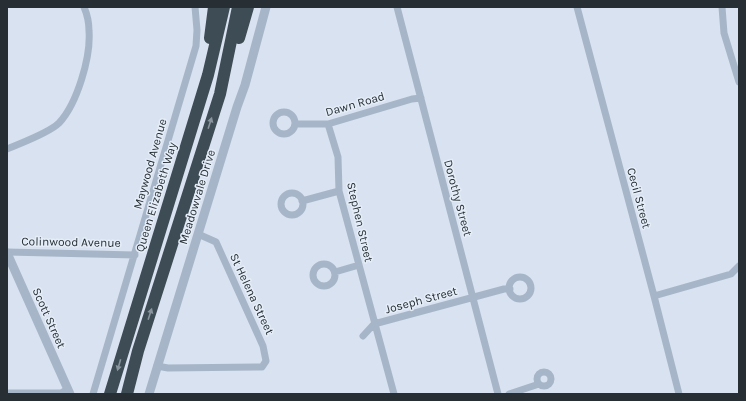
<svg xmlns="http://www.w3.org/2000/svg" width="746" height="401" font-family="Karla,sans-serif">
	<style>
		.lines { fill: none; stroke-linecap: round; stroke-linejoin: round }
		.minor { stroke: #a6b6c8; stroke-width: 7 }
		.tertiary { stroke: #a6b6c8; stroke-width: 9 }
		.motorway { stroke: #3e4c55; stroke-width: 12 }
		.oneway { fill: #89949e }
		.labels { text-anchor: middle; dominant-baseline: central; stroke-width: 3; stroke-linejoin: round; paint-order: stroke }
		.street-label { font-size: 12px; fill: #272f34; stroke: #e5edf8 }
	</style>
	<rect width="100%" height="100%" fill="#d9e2f0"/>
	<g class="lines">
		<!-- minor -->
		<path class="minor" d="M397,7L498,394
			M577,7L654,296L679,394
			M722,7L724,33L739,82
			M273 123a11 11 0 1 1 22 0a11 11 0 1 1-22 0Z
			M295,124H328L412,99L421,98
			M328,124L338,157L339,191L394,394
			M7,149C21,143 49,133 59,123C77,104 91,57 89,31C89,23 87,14 84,7
			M281 204a11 11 0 1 1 22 0a11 11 0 1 1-22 0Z
			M302,201L339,191
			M7,252L135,255
			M313 275a11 11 0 1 1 22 0a11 11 0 1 1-22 0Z
			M335,272L359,265
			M509 288a11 11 0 1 1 22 0a11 11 0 1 1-22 0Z
			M654,296L731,274L739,266
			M374,324L504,289H510
			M363,336L374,324
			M157,366L168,368L262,367L266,361L263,346L216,242L198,234
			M537 379a7 7 0 1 1 14 0a7 7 0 1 1-14 0Z
			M7,393H61L68,389
			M93,394L196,46L197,30L195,7
			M509,394L539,384"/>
		<!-- tertiary -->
		<path class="tertiary" d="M7,253L70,394
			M149,394L237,107L245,85L266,7"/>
		<!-- motorway -->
		<path class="motorway" d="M210,38L214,7
			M239,38L248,7
			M110,394L208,75L224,7
			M127,394L138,351L220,94L238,7"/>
	</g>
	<!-- one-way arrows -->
	<defs><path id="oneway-solid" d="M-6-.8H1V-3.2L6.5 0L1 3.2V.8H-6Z"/></defs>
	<g class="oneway">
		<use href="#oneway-solid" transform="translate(210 123) rotate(-72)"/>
		<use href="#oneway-solid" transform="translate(150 314) rotate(-72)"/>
		<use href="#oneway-solid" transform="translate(119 365) rotate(106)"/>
	</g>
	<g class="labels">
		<!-- street labels -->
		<g class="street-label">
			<text transform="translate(355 104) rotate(-16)">Dawn Road</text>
			<text transform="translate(150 164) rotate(-74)">Maywood Avenue</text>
			<text transform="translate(156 197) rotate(-73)">Queen Elizabeth Way</text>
			<text transform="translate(197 197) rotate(-73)">Meadowvale Drive</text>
			<text transform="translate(458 198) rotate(75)">Dorothy Street</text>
			<text transform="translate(639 198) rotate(75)">Cecil Street</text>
			<text transform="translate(360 222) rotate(77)">Stephen Street</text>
			<text transform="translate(71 242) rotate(1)">Colinwood Avenue</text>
			<text transform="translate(252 294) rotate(65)">St Helena Street</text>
			<text transform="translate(421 300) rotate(-15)">Joseph Street</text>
			<text transform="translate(49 318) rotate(66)">Scott Street</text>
		</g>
	</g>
	<!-- border -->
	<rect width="746" height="401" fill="none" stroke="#272f34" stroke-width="16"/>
</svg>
